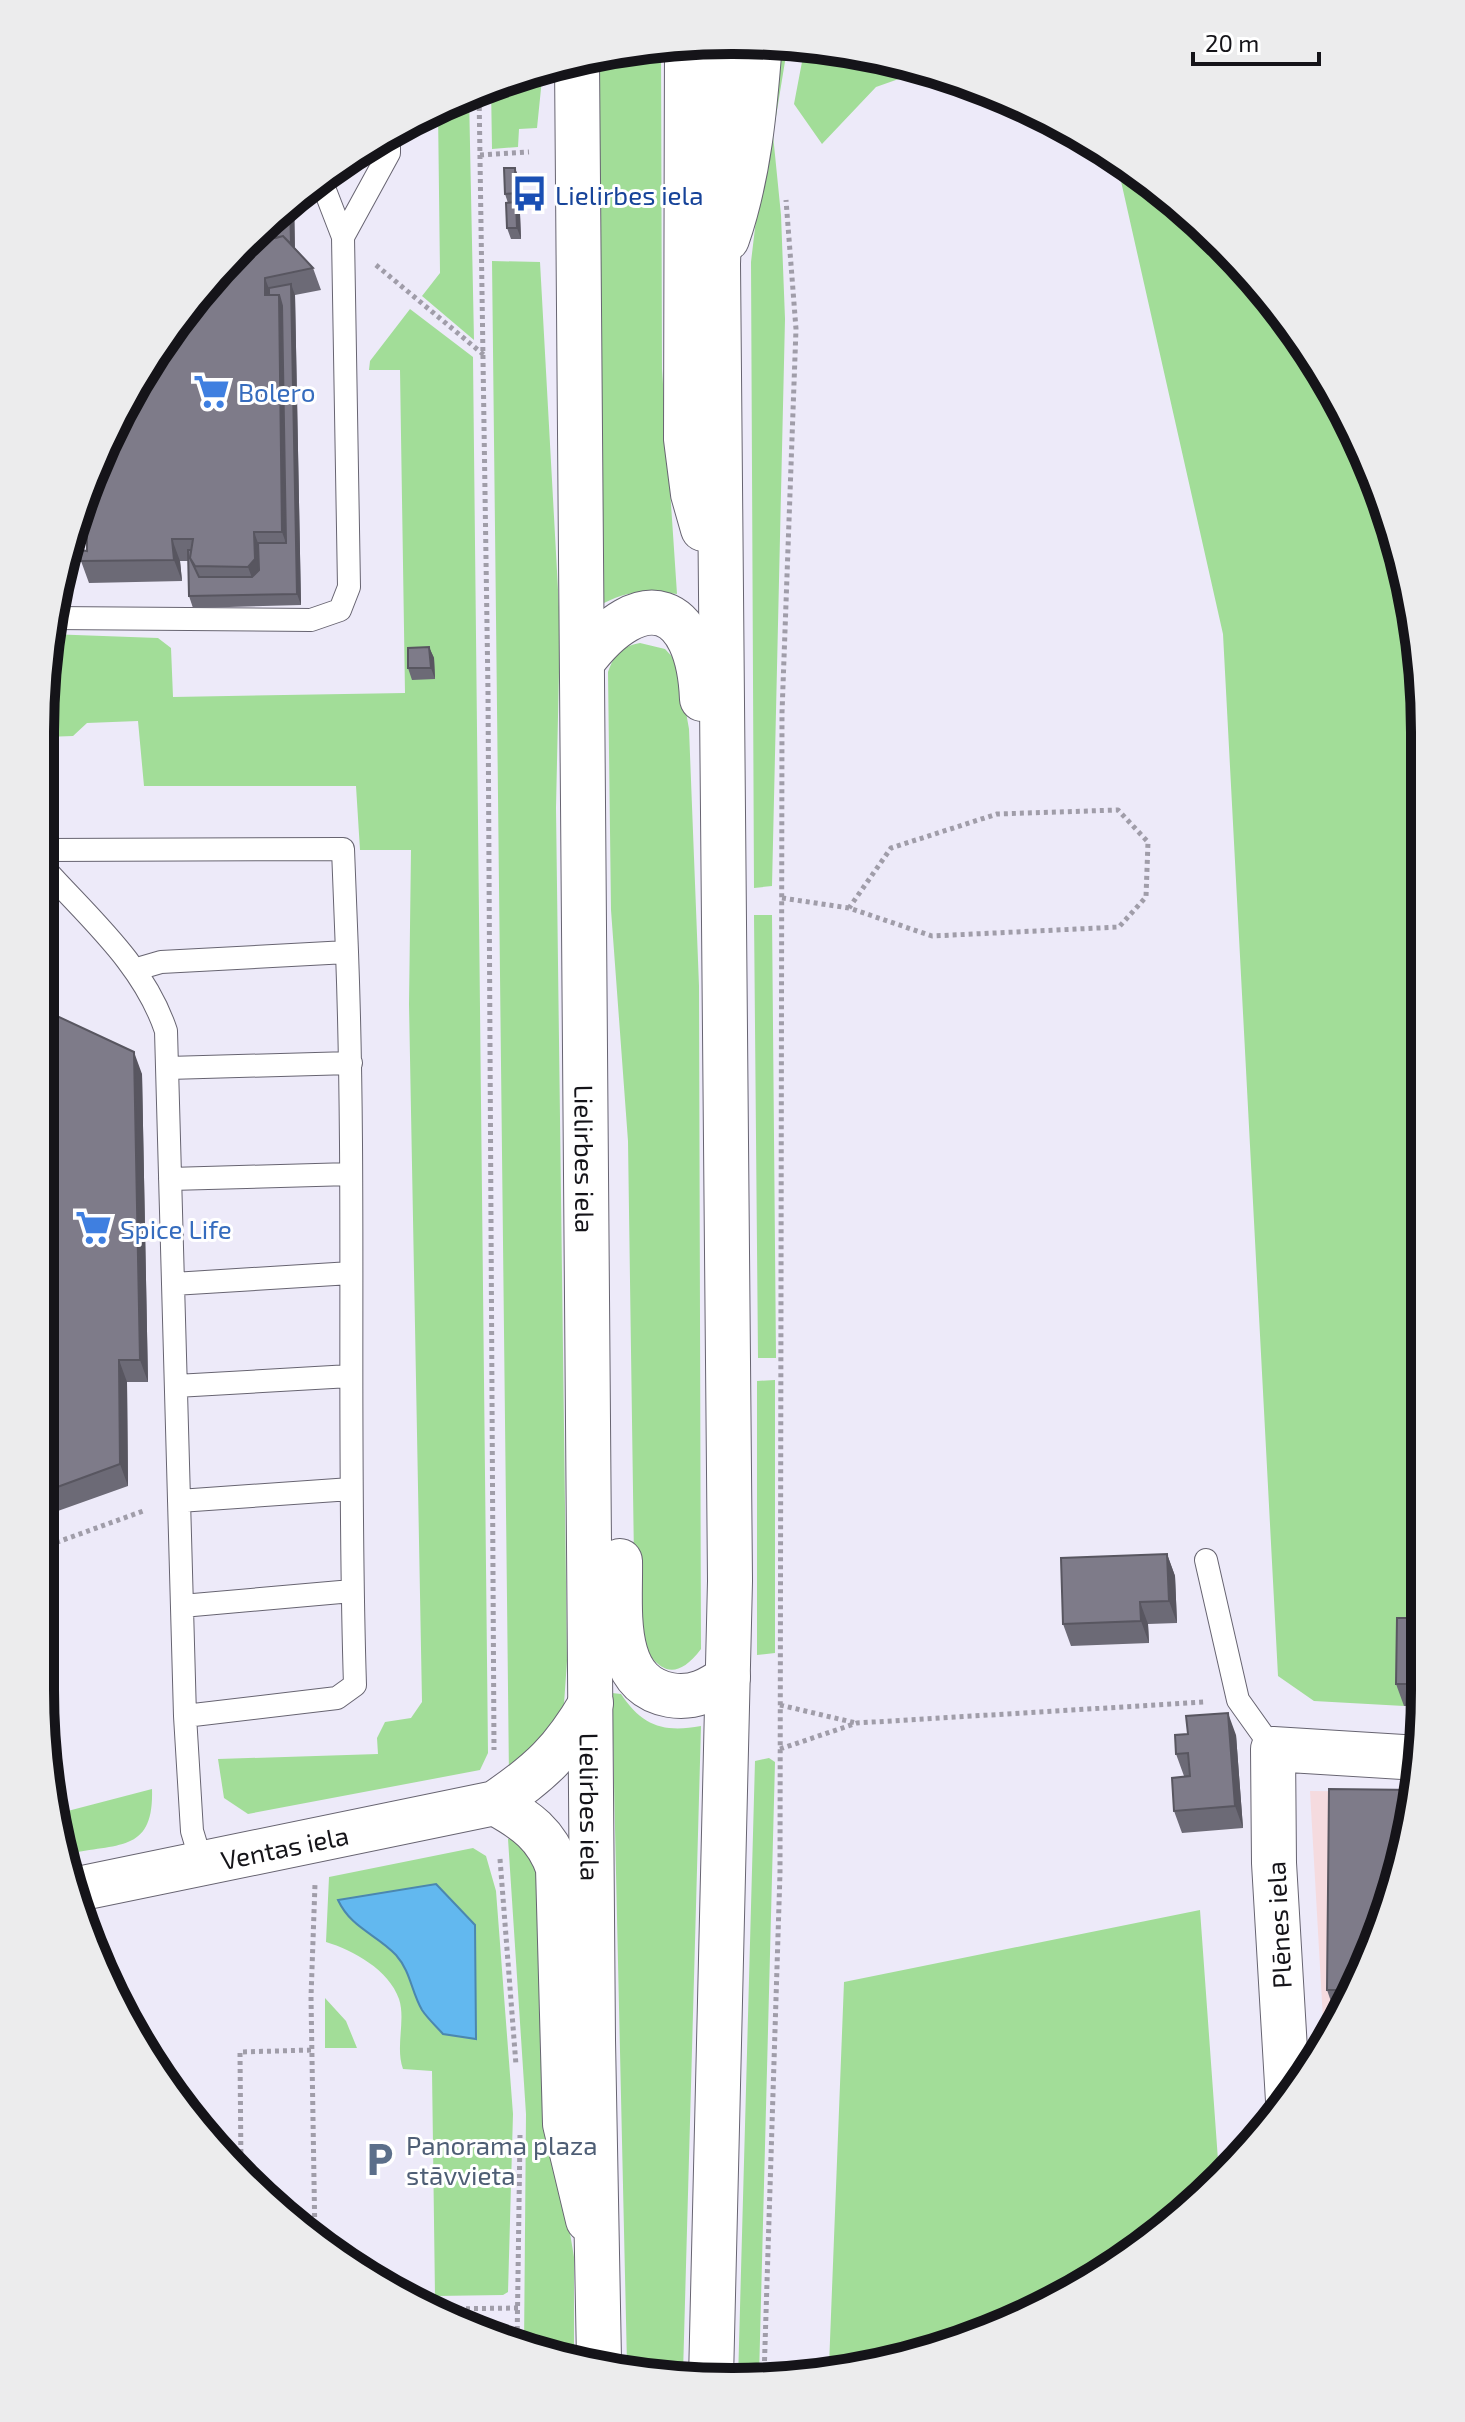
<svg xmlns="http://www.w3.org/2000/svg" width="1465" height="2422" font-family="'Exo 2',sans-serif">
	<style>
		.commercial { fill: #f5dbdf }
		.green { fill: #a2dd98 }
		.water { fill: #62b8ef; stroke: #4b87af; stroke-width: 2 }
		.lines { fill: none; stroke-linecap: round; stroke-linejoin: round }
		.lane-casing { stroke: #676471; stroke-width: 24 }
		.street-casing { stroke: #676471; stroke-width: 46 }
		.secondary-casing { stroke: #676471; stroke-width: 46 }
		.primary-casing { stroke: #676471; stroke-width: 46 }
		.path { stroke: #a09da9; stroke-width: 5; stroke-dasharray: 4 4; stroke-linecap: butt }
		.lane { stroke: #fff; stroke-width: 22 }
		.street { stroke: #fff; stroke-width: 44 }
		.secondary { stroke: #fff; stroke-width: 44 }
		.primary { stroke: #fff; stroke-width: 44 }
		.wall { fill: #6c6a76 }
		.shaded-wall { fill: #585660 }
		.building { fill: #7e7b89; stroke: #585660; stroke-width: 2 }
		.labels { text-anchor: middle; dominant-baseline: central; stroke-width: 6; stroke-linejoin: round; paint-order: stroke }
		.transit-label { font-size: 26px; fill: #164399; stroke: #fff; text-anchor: start }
		.shop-label { font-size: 26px; fill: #366cbe; stroke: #fff; text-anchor: start }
		.street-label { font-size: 26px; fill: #151419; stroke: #fff }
		.service-label { font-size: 26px; fill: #4e5e75; stroke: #fff; text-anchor: start }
		.rim { fill: none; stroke: #151419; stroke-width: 10 }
	</style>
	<rect width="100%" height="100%" fill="#edeaf9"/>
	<!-- commercial -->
	<path class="commercial" d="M1310,1791L1416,1792L1372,1954L1324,2037Z"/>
	<!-- green -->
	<path class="green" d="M777,41L788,43L773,135L781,215L785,319L772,886L754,888L751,262Z
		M661,45L662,369L677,594C649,590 629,590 604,603L598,56Z
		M805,46L911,63L927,69L876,87L822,144L794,104Z
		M543,69L537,128L519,129L518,147L492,149L491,85Z
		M469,95L474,340L422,296L440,273L438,110Z
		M1116,159L1154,183L1253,276L1332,387L1388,510L1423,687L1420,1640L1404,1706L1314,1701L1278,1676L1223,634Z
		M492,261L540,262L560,626L556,808L567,1661L564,1704L557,1731L509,1777Z
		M410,309L473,357L488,1753L480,1770L248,1814L224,1798L218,1759L378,1754L377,1738L385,1722L411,1718L422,1702L409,1004L411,850H360L356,786H144L138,721L87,723L73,736L45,737L46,643L48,634L158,638L171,648L173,697L405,693L400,370H369L370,361Z
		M640,643L665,649L677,662L689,729L699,986L701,1649C670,1690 652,1663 635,1630L628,1141L611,910L608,672C615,653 621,647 640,643Z
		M754,915H772L776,1358H758Z
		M775,1380V1653L757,1655V1381Z
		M612,1693L621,1694C642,1726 664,1733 701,1726L683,2374L627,2365Z
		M769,1758L775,1762L759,2377L738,2381L755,1761Z
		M152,1789C154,1853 119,1843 67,1854L60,1813Z
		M513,1837L536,1860L549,2108L574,2257V2356L524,2348L526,2114L508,1839Z
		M473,1848L486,1856L496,1891L513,2114L508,2292L503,2295L435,2296L432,2071L403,2069C395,2047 406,2020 399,1999C389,1970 353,1950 326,1942L329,1877Z
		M1200,1910L1219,2174L1154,2239L955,2345L829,2366L844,1982Z
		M325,1998L346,2021L357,2048H325Z"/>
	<!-- water -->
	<path class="water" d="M436,1884L475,1925L476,2039L443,2034C436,2026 428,2019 422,2010C411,1991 411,1972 396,1955C376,1934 351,1928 338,1900Z"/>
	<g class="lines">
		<defs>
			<path id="lane" d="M343,237L389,153V132
				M52,618L311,620L340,610L349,587L343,237L321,180
				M45,850L343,849L347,952
				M45,869C91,920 144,965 166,1031L185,1716L192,1831L201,1861
				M137,969L161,962L347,952C356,1196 347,1440 355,1685L337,1698L185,1716
				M168,1068L351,1063
				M170,1179L351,1174
				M173,1284L351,1273
				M176,1386L350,1376
				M179,1501L351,1489
				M1206,1560L1238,1700L1273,1749
				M182,1606L352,1591"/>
			<g id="street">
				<path d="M495,1803C526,1820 547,1835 558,1868L565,2124L588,2220"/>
				<path id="s1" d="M73,1890L495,1803C541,1772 563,1751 591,1703"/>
				<path d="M1288,2101L1274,1863L1273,1749L1419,1758"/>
			</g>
			<path id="secondary" d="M727,239C749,176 755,108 760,42"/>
			<g id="primary">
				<path d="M687,44L686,439L693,494L703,529"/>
				<path id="s2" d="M577,61L593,2040L599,2360"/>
				<path d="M583,661C642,583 698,602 702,699"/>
				<path d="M620,1561C621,1608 610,1684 670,1695C694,1699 710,1690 728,1677"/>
				<path d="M711,2379L730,1581L718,264L725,43"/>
			</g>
		</defs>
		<!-- lane casing -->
		<use href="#lane" class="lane-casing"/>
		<!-- street casing -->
		<use href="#street" class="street-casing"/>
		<!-- secondary casing -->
		<use href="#secondary" class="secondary-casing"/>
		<!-- primary casing -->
		<use href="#primary" class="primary-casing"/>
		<!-- path -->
		<path class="path" d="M479,91L488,692L494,1750
			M480,155L529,152
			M376,265L484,355
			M782,898L849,908L932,936L1119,927L1146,897L1148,842L1118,810L997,814L891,848L849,908
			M41,1548L146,1510
			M780,1705L856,1723
			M780,1749L857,1723L1205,1702
			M500,1859L516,2065
			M241,2169L240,2052L312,2050
			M294,2222H315
			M315,2241L311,1997L315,1884
			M442,2309L518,2308
			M517,2346L520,2135
			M764,2377L780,1873L782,713L796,329L786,200"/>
		<!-- lane -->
		<use href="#lane" class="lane"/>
		<!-- street -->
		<use href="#street" class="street"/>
		<!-- secondary -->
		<use href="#secondary" class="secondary"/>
		<!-- primary -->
		<use href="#primary" class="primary"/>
	</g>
	<!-- wall -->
	<path class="wall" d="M515,168L519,179L520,204H517L520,214L521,239H511L507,228L508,203L505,194Z
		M294,199L295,248L313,268L321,290L295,295L301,605L193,608L189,596L188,561H180L182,581L89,583L81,561L87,551L276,212Z
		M429,647L434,658L435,679L412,680L408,668Z
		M44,1010L142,1074L148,1382H127L128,1486L41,1517Z
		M1167,1554L1175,1576L1177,1623L1148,1624L1149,1643L1071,1646L1063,1624Z
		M1420,1618L1419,1706H1404L1396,1684Z
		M1236,1735L1243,1828L1182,1833L1174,1811L1190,1776H1184L1176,1754Z
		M1372,1954L1336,2016L1327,1990Z"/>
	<!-- shaded-wall -->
	<path class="shaded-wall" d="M515,168L519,179L520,204L516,193Z
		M294,199L295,261L291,250L290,202Z
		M516,202L520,214L521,239L517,228Z
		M274,214L280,248L274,238L270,218Z
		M265,278L273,300L265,295Z
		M291,284L295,295L301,605L297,594Z
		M279,295L287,317L290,554L282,532Z
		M254,532L262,554L256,589L248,567Z
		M172,539L180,561L182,581L174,560Z
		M429,647L434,658L435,679L431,668Z
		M134,1052L142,1074L148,1382L140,1360Z
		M119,1360L127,1382L128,1486L120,1464Z
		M1167,1554L1175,1576L1177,1623L1169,1601Z
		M1140,1602L1148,1624L1149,1643L1141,1621Z
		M1228,1713L1236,1735L1243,1828L1235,1806Z"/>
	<!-- building -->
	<path class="building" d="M504,168H515L516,193L505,194Z
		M290,202L291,244L283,236L276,238L272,216Z
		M516,202L517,228H507L506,203Z
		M270,218L274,238L283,236L313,268L265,278V295H279L282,532H254L255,559L248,567L195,566L190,558L193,539H172L174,560L81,561L80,550L87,551V490L93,468L183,311Z
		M291,284L297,594L189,596L188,550H191L190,558L199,577H252L259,570L258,543H286L282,306L279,295H269V288Z
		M429,647L431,668H408V648Z
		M44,1010L134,1052L140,1360H119L120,1464L41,1493Z
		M1167,1554L1169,1601L1140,1602L1141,1621L1063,1624L1061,1558Z
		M1397,1618H1420V1684H1396Z
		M1228,1713L1235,1806L1174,1811L1172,1778L1190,1776L1188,1753L1176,1754L1175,1735L1188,1734L1186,1716Z
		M1329,1789L1416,1790L1372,1954L1352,1990H1327Z"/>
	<!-- icons -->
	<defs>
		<symbol id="bus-bare" viewBox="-9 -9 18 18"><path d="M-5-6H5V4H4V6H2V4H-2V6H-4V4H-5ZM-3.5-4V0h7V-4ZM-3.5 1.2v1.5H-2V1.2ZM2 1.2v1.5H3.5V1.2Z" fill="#1a4fb4" stroke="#fff" stroke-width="2.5" paint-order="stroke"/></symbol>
		<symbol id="supermarket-bare" viewBox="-9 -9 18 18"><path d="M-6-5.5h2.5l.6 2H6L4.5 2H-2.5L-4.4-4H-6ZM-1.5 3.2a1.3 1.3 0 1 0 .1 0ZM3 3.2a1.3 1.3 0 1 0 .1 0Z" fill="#3f7fe0" stroke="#fff" stroke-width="2.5" paint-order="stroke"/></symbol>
		<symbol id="parking-bare" viewBox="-9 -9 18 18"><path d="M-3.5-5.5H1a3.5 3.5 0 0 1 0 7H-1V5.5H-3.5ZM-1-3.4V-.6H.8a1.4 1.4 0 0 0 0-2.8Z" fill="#5c6f8a" stroke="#fff" stroke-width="2.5" paint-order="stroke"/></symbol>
	</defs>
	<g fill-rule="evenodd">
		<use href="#bus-bare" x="504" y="168" width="51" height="51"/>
		<use href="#supermarket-bare" x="186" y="366" width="51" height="51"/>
		<use href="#supermarket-bare" x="68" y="1202" width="51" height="51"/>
		<use href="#parking-bare" x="354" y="2134" width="51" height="51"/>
	</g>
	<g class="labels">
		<!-- transit labels -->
		<g class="transit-label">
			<text x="555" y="194">Lielirbes iela</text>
		</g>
		<!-- shop labels -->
		<g class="shop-label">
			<text x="238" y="391">Bolero</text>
			<text x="120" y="1228">Spice Life</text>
		</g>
		<!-- street labels -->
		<g class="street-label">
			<text stroke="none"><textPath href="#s2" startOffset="1098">Lielirbes iela</textPath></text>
			<text stroke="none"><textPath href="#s2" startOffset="1746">Lielirbes iela</textPath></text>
			<text stroke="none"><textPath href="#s1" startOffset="216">Ventas iela</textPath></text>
			<text transform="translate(1278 1925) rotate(-93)">Plēnes iela</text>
		</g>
		<!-- service labels -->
		<g class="service-label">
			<text x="406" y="2144">Panorama plaza<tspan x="406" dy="30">stāvvieta</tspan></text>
		</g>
	</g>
	<!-- crop -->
	<path d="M0 0H1465V2422H0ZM732 54H733A678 678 0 0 1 1411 732V1690A678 678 0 0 1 733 2368H732A678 678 0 0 1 54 1690V732A678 678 0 0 1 732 54Z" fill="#ececed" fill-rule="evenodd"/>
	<path class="rim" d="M732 54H733A678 678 0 0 1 1411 732V1690A678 678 0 0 1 733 2368H732A678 678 0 0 1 54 1690V732A678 678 0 0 1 732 54Z"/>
	<!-- scale -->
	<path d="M1193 52v12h126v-12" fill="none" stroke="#151419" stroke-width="4"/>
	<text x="1205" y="52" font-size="24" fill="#151419" stroke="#ffffff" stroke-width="6" paint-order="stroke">20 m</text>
</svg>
